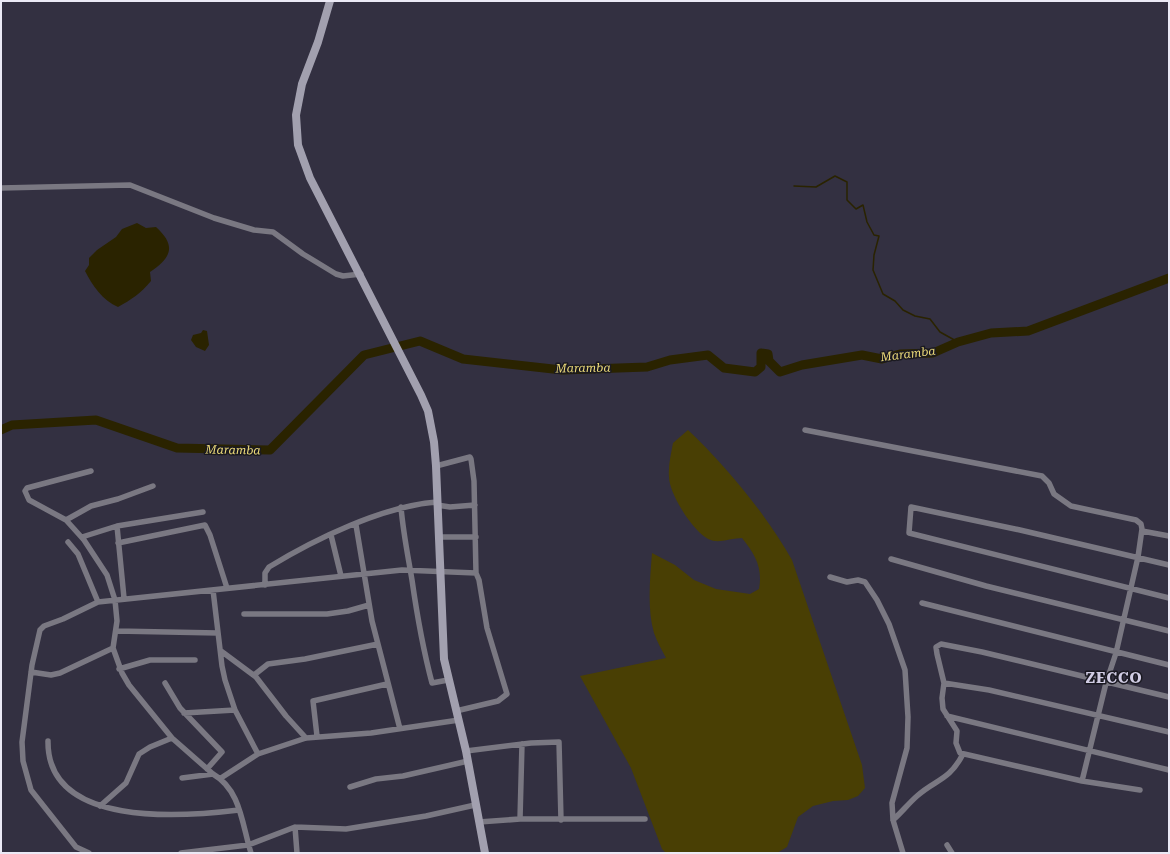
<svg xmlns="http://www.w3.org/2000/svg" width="1170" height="854" font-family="'Roboto Serif',serif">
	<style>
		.green { fill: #493f04 }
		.water { fill: #2a2300 }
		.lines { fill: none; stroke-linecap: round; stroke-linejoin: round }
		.stream { stroke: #2a2300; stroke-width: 1.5 }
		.river { stroke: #2a2300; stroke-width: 9 }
		.street { stroke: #7a7882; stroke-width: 5.5 }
		.secondary { stroke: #a2a0af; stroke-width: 8 }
		.labels { text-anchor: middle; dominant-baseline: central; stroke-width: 3; stroke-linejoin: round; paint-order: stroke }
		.water-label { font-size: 12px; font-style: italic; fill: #efdd7a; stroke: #1a1921 }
		.district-label { font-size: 15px; font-weight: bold; letter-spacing: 1px; fill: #d1cde4; stroke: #1a1921 }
	</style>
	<rect width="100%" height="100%" fill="#333041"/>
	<!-- green -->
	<path class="green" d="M688,430C726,466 766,514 792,560L862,765L865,788L858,796L848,800L833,801L813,806L798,817L787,847L777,853H666L662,849L631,768L580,676L666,658C662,650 657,642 654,633C647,609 650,579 652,553L675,565L694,580L716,589L750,594L759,589C763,568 755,554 742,538C734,538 721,542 715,541C697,540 669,494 669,477C668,466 671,454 673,443Z"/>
	<!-- water -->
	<path class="water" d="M137,223L146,228L156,227C177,246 171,258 150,272L151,281C141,293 131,300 118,307C103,301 92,285 85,271L89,265V258L97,250L116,237L122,229Z
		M203,330L207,331L209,345L205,351L196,347L191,340L193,335L201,333Z"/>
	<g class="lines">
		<!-- stream -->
		<path class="stream" d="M794,186L816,187L835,176L847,182V200L856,209L863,205L867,222L874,235L879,236L874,255L873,270L883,294L895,301L903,310L915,316L930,319L940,332L958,342"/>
		<!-- river -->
		<path class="river" d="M1,430L12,425L96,420L177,448L270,450L364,355L420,341L463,359L562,370L647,367L670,360L708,355L724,368L755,372L761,367V353L768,354L769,361L780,372L802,365L862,355L882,359L900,354L933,353L958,342L991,333L1028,331L1169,278"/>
		<!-- street -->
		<path class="street" d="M1,188L130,185L214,218L254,230L273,232L303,254L336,274L343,276L361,274
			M805,430L1042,476L1049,483L1054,494L1071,506L1136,520L1141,524L1142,529L1138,557L1116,653L1106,683L1082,781
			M436,466L470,457L471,459L474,481L476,573
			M91,471L27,488L25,491L29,500L66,520L84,540L107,575L115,600L117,621L113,648L122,673L129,685L172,738L213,774C241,790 242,825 251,853
			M437,505L450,507L475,505
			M401,507C403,532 408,556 412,580C417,615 423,649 432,683L448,680
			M66,520L91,506L118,499L153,486
			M356,525L372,621L400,729
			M117,526L124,598
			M1142,531L1169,536
			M331,535L341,576
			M82,537L117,526L203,512
			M438,537H476
			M68,542L78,554L98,602L402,570L476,573L479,580L487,628L507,694L498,701L456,711
			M118,543L205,525L210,535L227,588
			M891,559L986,586L1169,631
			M1169,565L1020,530L911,507L909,533L1169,598
			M830,577L847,582L858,580L865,582L877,600L889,624L905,670L908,717L907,748L892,803L893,820L903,853
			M265,585V573L269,567C315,539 383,506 437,502
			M213,590L222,666L225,680L235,710L258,754
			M922,603L1169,665
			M244,614H327L348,611L369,605
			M116,631L218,633
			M221,651L256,677L286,716L306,738
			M119,669L150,660H195
			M31,672L51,675L60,673L113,648
			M254,675L268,664L305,659L378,644
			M165,683L180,708L222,752L207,769
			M944,683L989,690L1169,732
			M184,713L235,710
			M947,716L1169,770
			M317,736L313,701L387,684
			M48,741C47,828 182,817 239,810
			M466,751L531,743L559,742L561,820
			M182,778L213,774
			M221,778L258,754L306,738L371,733L459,720
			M350,787L376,779L403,776L468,761
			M1140,790L1082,781L960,753L956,743L957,731L943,709L942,698L944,683L937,654L936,647L941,644L982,652L1169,697
			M100,806L126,783L139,754L150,747L172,738
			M520,819L522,744
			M893,820C901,813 908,804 917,796C936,779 949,781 963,754
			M479,822L520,819H645
			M295,827L297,853
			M947,845L952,853
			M89,853L76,847L31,790L23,761L22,742L32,665L40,630L44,626L63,619L98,602
			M181,853L248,845L295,827L346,829L426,816L475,805"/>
		<!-- secondary -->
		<path class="secondary" d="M330,1L318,42L302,84L296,115L298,145L310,178L421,395L428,411L434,442L436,466L444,659L466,751L485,853"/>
	</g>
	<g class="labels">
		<!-- water labels -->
		<g class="water-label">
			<text transform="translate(908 354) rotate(-7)">Maramba</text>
			<text transform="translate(583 368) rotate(-1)">Maramba</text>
			<text transform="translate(233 450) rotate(1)">Maramba</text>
		</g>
		<!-- district labels -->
		<g class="district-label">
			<text x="1114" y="678">ZECCO</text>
		</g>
	</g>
	<!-- border -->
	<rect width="1170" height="854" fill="none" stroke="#ebe9f5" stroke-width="4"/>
</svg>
